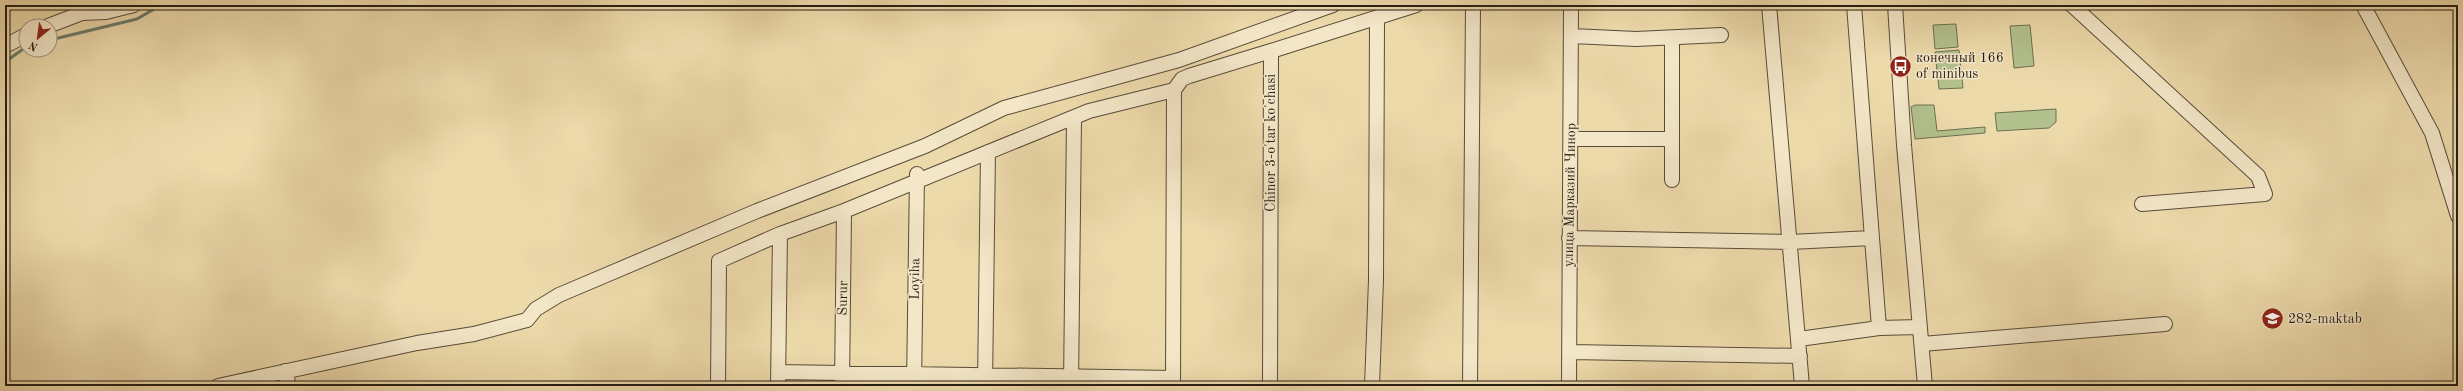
<svg xmlns="http://www.w3.org/2000/svg" width="2463" height="391" font-family="'Old Standard TT',serif">
	<style>
		.green { fill: #b2c18d; stroke: #6c6f50 }
		.lines { fill: none; stroke-linecap: round; stroke-linejoin: round }
		.stream { stroke: #6c7c6c; stroke-width: 3 }
		.minor-casing { stroke: #584c3a; stroke-width: 16 }
		.minor { stroke: #f3e7c8; stroke-width: 14 }
		.labels { text-anchor: middle; dominant-baseline: central; stroke-width: 3; stroke-linejoin: round; paint-order: stroke }
		.poi-label { font-size: 14px; fill: #261d14; stroke: #f3e7c8; text-anchor: start }
		.street-label { font-size: 14px; fill: #261d14; stroke: #f3e7c8 }
	</style>
	<rect width="100%" height="100%" fill="#eddaab"/>
	<filter id="stains"><feTurbulence type="fractalNoise" baseFrequency=".005" numOctaves="4"/><feColorMatrix values="0 0 0 0 .2 0 0 0 0 .09 0 0 0 0 .02 0 0 0 .5 -.17"/></filter>
	<radialGradient id="worn" r=".72"><stop offset=".6" stop-color="#630" stop-opacity="0"/><stop offset="1" stop-color="#630" stop-opacity=".3"/></radialGradient>
	<!-- green -->
	<path class="green" d="M1956,24L1958,47L1935,49L1933,25Z
		M2030,25L2034,66L2014,68L2010,26Z
		M1959,50L1963,88L1939,89L1935,52Z
		M1915,105H1934L1937,131L1985,127V133L1915,139L1911,107Z
		M2056,109V122L2049,128L1997,131L1995,113Z"/>
	<g class="lines">
		<!-- stream -->
		<path class="stream" d="M69,11L74,5
			M37,26L44,23
			M50,40L137,19L161,5
			M5,62L26,47"/>
		<defs>
			<path id="minor" d="M1769,5L1802,386
				M1854,5L1872,238
				M1895,5L1904,145L1925,386
				M2072,5L2258,176L2265,194L2142,204
				M2363,5L2432,133L2458,216
				M48,26L82,13L106,12L134,5
				M1572,36L1636,39L1721,35
				M5,46L26,35
				M1571,139H1671
				M1672,180V38
				M1569,238L1790,242L1872,238L1879,328
				M1799,339L1879,328L1920,327
				M1922,344L2165,324
				M1570,352L1800,356
				M285,371L289,386
				M778,372L1173,378
				M218,386L417,343L474,334L527,320L536,309L559,295L757,211L925,146L1004,108L1179,60L1333,5
				M718,386L719,261L780,234L844,211L1089,111L1174,90
				M778,386L780,234
				M842,386L844,211
				M914,386L917,174
				M985,386L988,152
				M1071,386L1074,119
				M1173,386L1174,90L1182,79L1189,76L1271,51
				M1270,386L1271,51L1416,5
				M1372,386L1376,280L1377,19
				M1470,386L1473,5
				M1569,386L1571,5"/>
		</defs>
		<!-- minor casing -->
		<use href="#minor" class="minor-casing"/>
		<!-- minor -->
		<use href="#minor" class="minor"/>
	</g>
	<!-- icons -->
	<defs>
		<symbol id="bus-disc" viewBox="-11 -11 22 22"><circle r="9.5" fill="#8f2418" stroke="#f3e7c8"/><path d="M-5-6H5V4H4V6H2V4H-2V6H-4V4H-5ZM-3.5-4V0h7V-4ZM-3.5 1.2v1.5H-2V1.2ZM2 1.2v1.5H3.5V1.2Z" fill="#fff"/></symbol>
		<symbol id="school-disc" viewBox="-11 -11 22 22"><circle r="9.5" fill="#8f2418" stroke="#f3e7c8"/><path d="M0-5L7-2L0 1L-7-2ZM-4 1L0 2.5L4 1V4Q0 6-4 4Z" fill="#fff"/></symbol>
	</defs>
	<g fill-rule="evenodd">
		<use href="#bus-disc" x="1888" y="54" width="25" height="25"/>
		<use href="#school-disc" x="2260" y="306" width="25" height="25"/>
	</g>
	<g class="labels">
		<!-- poi labels -->
		<g class="poi-label">
			<text x="1916" y="58">конечный 166<tspan x="1916" dy="16">of minibus</tspan></text>
			<text x="2288" y="319">282-maktab</text>
		</g>
		<!-- street labels -->
		<g class="street-label">
			<text transform="translate(1271 143) rotate(-90)">Chinor 3-o'tar ko'chasi</text>
			<text transform="translate(1570 195) rotate(-89)">улица Марказий Чинор</text>
			<text transform="translate(915 279) rotate(-89)">Loyiha</text>
			<text transform="translate(843 298) rotate(-89)">Surur</text>
		</g>
	</g>
	<!-- margin -->
	<rect width="2463" height="391" fill="none" stroke="#eddaab" stroke-width="20"/>
	<rect x="6" y="6" width="2451" height="379" fill="none" stroke="#261d14" stroke-width="2"/>
	<rect x="10" y="10" width="2443" height="371" fill="none" stroke="#261d14"/>
	<!-- north arrow -->
	<g transform="translate(38 38) rotate(209)"><circle r="19" fill="#f3e7c8" stroke="#a19680"/>
	<path d="M0-3L7 15L0 10L-7 15Z" fill="#8f2418"/>
	<text y="-6" font-size="11" font-weight="bold" text-anchor="middle" fill="#261d14">N</text>
	</g>
	<rect width="100%" height="100%" filter="url(#stains)"/>
	<rect width="100%" height="100%" fill="url(#worn)"/>
</svg>
